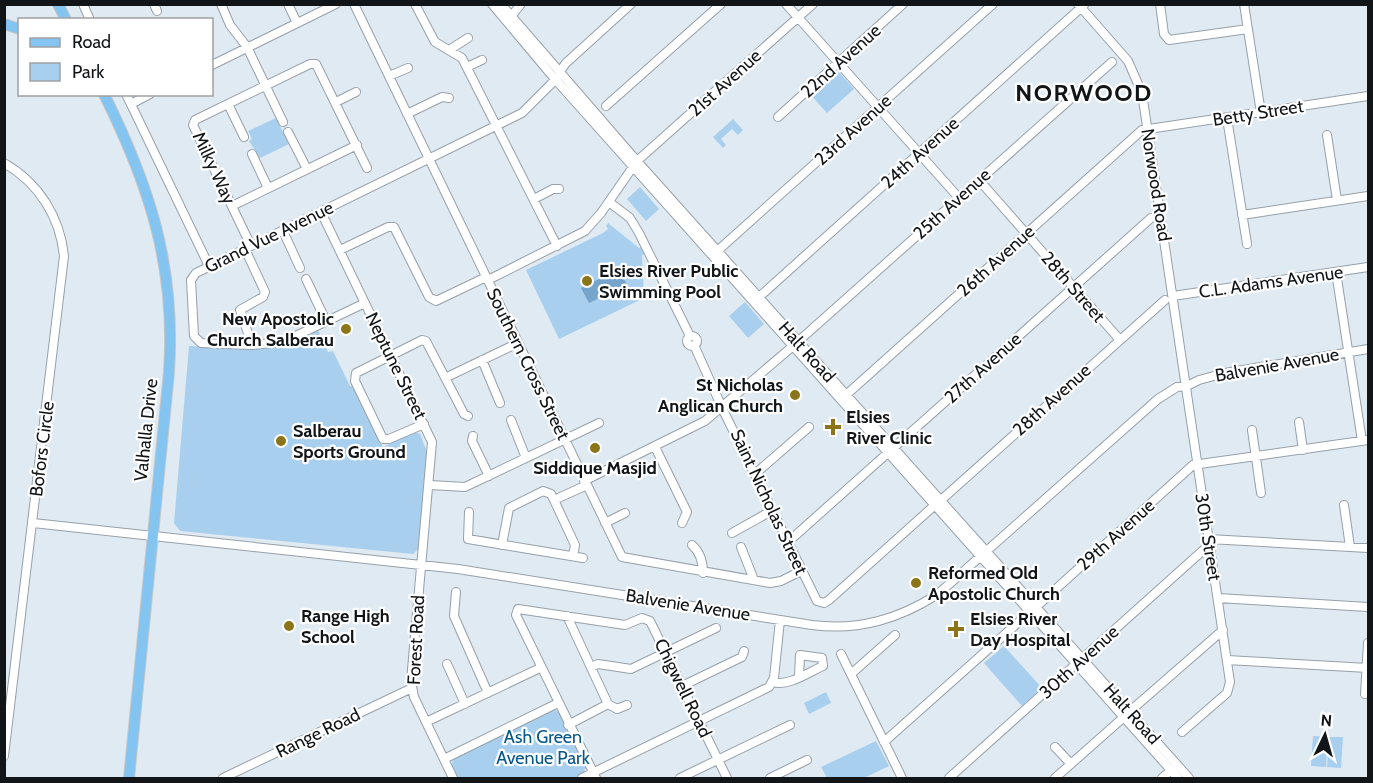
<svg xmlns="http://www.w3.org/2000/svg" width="1373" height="783" font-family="Cabin,sans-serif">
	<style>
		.green { fill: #a9cfef }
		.water { fill: #75a5cc }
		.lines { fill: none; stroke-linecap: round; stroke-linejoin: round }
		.minor-casing { stroke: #97a0a8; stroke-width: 10 }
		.major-casing { stroke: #c6c7c8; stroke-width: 12 }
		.minor { stroke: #fff; stroke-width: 8 }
		.major { stroke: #84c4f0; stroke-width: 10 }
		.poi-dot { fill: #8c7519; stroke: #fff; stroke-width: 2 }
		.labels { text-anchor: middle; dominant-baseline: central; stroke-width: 4.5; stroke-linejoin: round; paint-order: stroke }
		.street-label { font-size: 18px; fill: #121518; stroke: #fff }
		.poi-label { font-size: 18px; font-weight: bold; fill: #121518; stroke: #fff; text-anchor: start }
		.park-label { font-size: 18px; fill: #035789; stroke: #fff }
		.district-label { font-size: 24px; font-weight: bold; letter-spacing: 1.5px; fill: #121518; stroke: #fff }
	</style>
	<rect width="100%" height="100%" fill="#e0eaf3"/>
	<!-- green -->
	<path class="green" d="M834,71L839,72L854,89L827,113L809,93Z
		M276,118L289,144L260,158L249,141L252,139L248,131Z
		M733,119L743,130L738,135L732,129L721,139L726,145L723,148L713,137Z
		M640,187L659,209L646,221L627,199Z
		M608,223L639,248L641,247L645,254L642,255L644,298L559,339L526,270L603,233L608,229L606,226Z
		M745,302L764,324L748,338L729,316Z
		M318,330L328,352L333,351L350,386H353L383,447L415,432L420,434L427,452L418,549L413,554L180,531L174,523L189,346L259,349L286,346Z
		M1004,646L1042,688L1022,706L984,663Z
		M826,692L831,703L809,714L804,703Z
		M553,709L559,712L586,767L583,774L575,778H458L452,765L453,758Z
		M1313,736L1328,737L1326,767L1311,766Z
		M1329,737H1343L1341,768L1327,767Z
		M876,741L889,766L864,778H827L821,767Z"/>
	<!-- water -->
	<path class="water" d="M619,269L627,285L589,303L581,288Z"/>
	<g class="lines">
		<defs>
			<path id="minor" d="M83,4L90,20
				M154,4L157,11
				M221,4L230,25L247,47L283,122
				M288,4L297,23
				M354,4L622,557L770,583L781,581L801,571
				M415,4L435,42L462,58L557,246
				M492,4L554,78L1178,778
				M501,4L637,161L1189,778
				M786,4L959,198
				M1078,4L1128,61L1142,93L1230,682L1227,693L1182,732
				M1160,4L1164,34L1169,40L1248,29
				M1244,4L1261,113
				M509,19L521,4
				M449,50L468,38
				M212,65L336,4
				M467,67L482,60
				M389,76L408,68
				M126,94L209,266
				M336,102L356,92
				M131,104L150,94
				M228,104L244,137
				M606,106L721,4
				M407,114L442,97L449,98
				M778,117L903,4
				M1227,118L1247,244
				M288,132L307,169
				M1327,135L1337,200
				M252,154L268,188
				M4,163C39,183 60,217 64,256L4,756
				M979,180L1120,340
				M534,199L553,189H559
				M609,202L630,218L639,233L690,336
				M232,206L357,145
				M321,212L432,442L411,681L414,697L453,778
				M1242,215L1368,196
				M283,231L300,268
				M251,246L193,125L195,120L310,64H316L367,168
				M245,249L265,292L263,297L240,310L252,345
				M340,250L388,227H394L429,297L436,301L482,279L492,278L585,231L601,213L637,161L813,4
				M715,253L993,4
				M1336,272L1362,441
				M306,279L326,321
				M1173,296L1368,267
				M758,298L1084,5
				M365,303L283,342L252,345L201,343L194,336L191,280L196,273L522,113L551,84L566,63L631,4
				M687 341a5 5 0 1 1 10 0a5 5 0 1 1-10 0Z
				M694,345L724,412L817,601L824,603L829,600L935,505
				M482,360L500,403
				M447,377L518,343
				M1185,387L1199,380L1225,373L1368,349
				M846,395L1142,130L1368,96
				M511,420L526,458
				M1299,422L1303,450
				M424,424L389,439H383L355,381L356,373L422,340L426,341L464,414L468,416
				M1252,430L1261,493
				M473,436L472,441L489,476
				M655,447L687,512L682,523
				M755,474L809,427
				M584,481L705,421L793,346L1112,62
				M430,485L465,487L599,423
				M940,501L1165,300
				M1344,505L1350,547
				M469,512L468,539L583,558
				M33,523L458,569L812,625C859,631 899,619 938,594L1158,399L1177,387L1187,386
				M605,523L625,513
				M732,533L773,510
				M1209,539L1368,548
				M788,542L1151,218
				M502,545L509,508L543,491L551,494L554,500
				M692,545C700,552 703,562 703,573
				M741,547L754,580
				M573,556L575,545L554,500L587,485
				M456,592L454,616L488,693
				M1218,598L1368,607
				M1036,607L1193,465L1368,440
				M567,616L608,704L617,709L627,705
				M841,654L902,778
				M1227,660L1368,668
				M447,664L465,704
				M591,667L598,664L631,669L716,628
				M851,674L895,635
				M773,682C788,687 809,672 823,666L822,658L800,655L799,677
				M682,686L742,657L744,651
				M1365,694L1368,643
				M1129,712L1223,630
				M426,722L540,668
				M568,725L608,704
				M884,742L1030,612
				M1055,747L1071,764
				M444,759L558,703
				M223,778L412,688
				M582,778L769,687L774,678L780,620
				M596,778L516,615L518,609L625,625L642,618L650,621L727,778
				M680,778L790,725
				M770,778L807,760
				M949,778L1209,545
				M1055,778L1124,717
				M1162,778L1175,767"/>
			<path id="major" d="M58,4L66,20
				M4,24L20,29
				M104,94C150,187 176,267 169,372L129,778"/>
		</defs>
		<!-- minor casing -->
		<use href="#minor" class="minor-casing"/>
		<!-- major casing -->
		<use href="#major" class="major-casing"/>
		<!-- minor -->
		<use href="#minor" class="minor"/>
		<!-- major -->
		<use href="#major" class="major"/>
	</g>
	<!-- markers -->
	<g class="poi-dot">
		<circle cx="587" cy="281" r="6"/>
		<circle cx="346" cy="329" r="6"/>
		<circle cx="795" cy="395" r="6"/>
		<path d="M830 418h6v6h6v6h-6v6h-6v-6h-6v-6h6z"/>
		<circle cx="281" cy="441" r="6"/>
		<circle cx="595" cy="448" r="6"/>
		<circle cx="916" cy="583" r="6"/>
		<circle cx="289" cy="626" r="6"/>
		<path d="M953 620h6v6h6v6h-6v6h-6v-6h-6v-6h6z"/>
	</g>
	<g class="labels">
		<!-- street labels -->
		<g class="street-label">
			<text transform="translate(841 61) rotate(-42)">22nd Avenue</text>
			<text transform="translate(725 83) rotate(-42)">21st Avenue</text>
			<text transform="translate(1258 113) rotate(-9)">Betty Street</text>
			<text transform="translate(853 130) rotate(-42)">23rd Avenue</text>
			<text transform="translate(920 153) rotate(-42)">24th Avenue</text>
			<text transform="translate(214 168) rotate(65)">Milky Way</text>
			<text transform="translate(1156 185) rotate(81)">Norwood Road</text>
			<text transform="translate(952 204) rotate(-42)">25th Avenue</text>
			<text transform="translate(269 237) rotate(-26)">Grand Vue Avenue</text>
			<text transform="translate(996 261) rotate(-42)">26th Avenue</text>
			<text transform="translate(1271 282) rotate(-8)">C.L. Adams Avenue</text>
			<text transform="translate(1073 287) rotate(49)">28th Street</text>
			<text transform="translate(807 352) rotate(48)">Halt Road</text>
			<text transform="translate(528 364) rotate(64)">Southern Cross Street</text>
			<text transform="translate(1277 365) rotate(-10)">Balvenie Avenue</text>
			<text transform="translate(396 366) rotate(64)">Neptune Street</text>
			<text transform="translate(983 368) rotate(-42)">27th Avenue</text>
			<text transform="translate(1052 400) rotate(-42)">28th Avenue</text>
			<text transform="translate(146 430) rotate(-84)">Valhalla Drive</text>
			<text transform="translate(42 449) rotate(-83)">Bofors Circle</text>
			<text transform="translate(769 502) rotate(65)">Saint Nicholas Street</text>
			<text transform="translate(1116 535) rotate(-42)">29th Avenue</text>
			<text transform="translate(1208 537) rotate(81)">30th Street</text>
			<text transform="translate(688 605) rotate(9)">Balvenie Avenue</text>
			<text transform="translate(416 640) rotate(-87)">Forest Road</text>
			<text transform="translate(1079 662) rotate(-42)">30th Avenue</text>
			<text transform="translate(683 688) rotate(64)">Chigwell Road</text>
			<text transform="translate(1132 714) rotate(48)">Halt Road</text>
			<text transform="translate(318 733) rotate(-26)">Range Road</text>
		</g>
		<!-- poi labels -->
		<g class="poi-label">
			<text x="599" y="271">Elsies River Public<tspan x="599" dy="21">Swimming Pool</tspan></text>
			<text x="334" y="319" text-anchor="end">New Apostolic<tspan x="334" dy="21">Church Salberau</tspan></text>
			<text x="783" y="385" text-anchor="end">St Nicholas<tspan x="783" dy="21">Anglican Church</tspan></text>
			<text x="846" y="417">Elsies<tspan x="846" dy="21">River Clinic</tspan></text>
			<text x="293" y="431">Salberau<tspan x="293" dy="21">Sports Ground</tspan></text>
			<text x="595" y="468" text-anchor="middle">Siddique Masjid</text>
			<text x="928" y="573">Reformed Old<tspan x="928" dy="21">Apostolic Church</tspan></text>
			<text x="301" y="616">Range High<tspan x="301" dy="21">School</tspan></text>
			<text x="970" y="619">Elsies River<tspan x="970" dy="21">Day Hospital</tspan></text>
		</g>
		<!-- park labels -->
		<g class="park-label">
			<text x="543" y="737">Ash Green<tspan x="543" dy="21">Avenue Park</tspan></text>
		</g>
		<!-- district labels -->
		<g class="district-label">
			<text x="1084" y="92">NORWOOD</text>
		</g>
	</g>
	<!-- border -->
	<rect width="1373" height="783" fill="none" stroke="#121518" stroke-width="12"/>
	<!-- legend -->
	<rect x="18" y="18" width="195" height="78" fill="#ffffff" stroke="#a0a1a3" stroke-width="1.5"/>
	<rect x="30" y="38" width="30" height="9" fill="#84c4f0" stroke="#a0a1a3" stroke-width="1.5"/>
	<text x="72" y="48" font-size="18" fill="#121518">Road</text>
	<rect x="30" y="63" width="30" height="18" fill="#a9cfef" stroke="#a0a1a3" stroke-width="1.5"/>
	<text x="72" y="78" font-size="18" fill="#121518">Park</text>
	<!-- north arrow -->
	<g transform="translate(1325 735) rotate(5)" stroke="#ffffff" stroke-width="4.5" paint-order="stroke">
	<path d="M0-4.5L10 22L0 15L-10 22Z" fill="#121518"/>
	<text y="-9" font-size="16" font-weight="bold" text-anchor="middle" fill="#121518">N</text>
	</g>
</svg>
